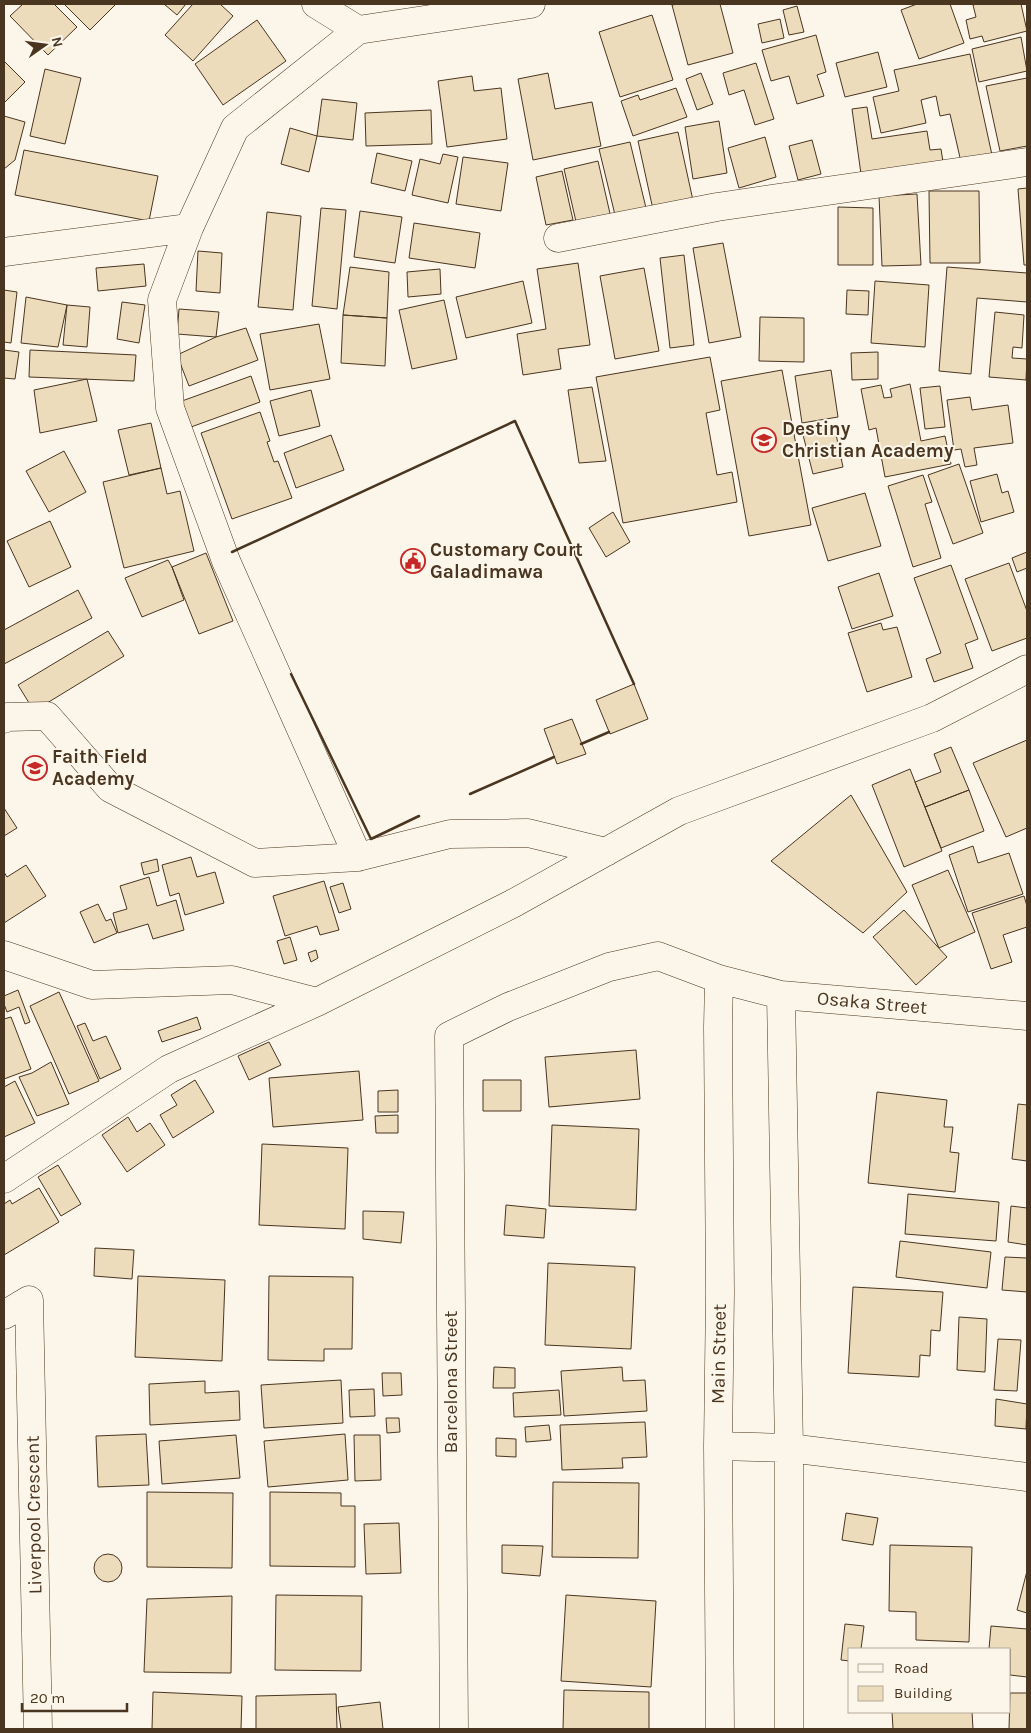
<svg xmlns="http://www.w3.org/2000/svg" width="1031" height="1733" font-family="Karla,sans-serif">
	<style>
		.building { fill: #ecdcbc; stroke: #4a3520 }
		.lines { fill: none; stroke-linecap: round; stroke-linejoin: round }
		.street-casing { stroke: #4a3520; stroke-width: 29 }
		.street { stroke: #fbf6e9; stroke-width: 28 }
		.wall { stroke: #4a3520; stroke-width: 2.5 }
		.labels { text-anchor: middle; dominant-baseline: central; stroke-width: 4; stroke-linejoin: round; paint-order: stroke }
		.poi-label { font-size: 19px; font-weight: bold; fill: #4a3520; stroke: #fbf6e9; text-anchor: start }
		.street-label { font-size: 19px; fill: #4a3520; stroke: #fbf6e9 }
	</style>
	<rect width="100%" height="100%" fill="#fbf6e9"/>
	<!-- building -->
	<path class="building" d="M23,4H54L77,27L48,55L10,16Z
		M64,4H116L90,30Z
		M164,4H186L177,15Z
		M193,4H220L233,16L193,61L165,35Z
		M678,4H720L733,53L688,65L672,5Z
		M917,4H950L964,43L919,59L901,10Z
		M977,4H1021L1027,31L984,42L982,36L970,39L966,20L976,17L973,5Z
		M797,6L804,32L789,35L783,10Z
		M652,15L673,80L620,97L599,32Z
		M780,19L784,38L762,43L758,24Z
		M257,20L286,61L223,105L195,64Z
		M816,35L826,72L817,75L824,96L797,104L789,76L771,81L762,50Z
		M1021,37L1027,71L979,82L972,49Z
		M878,52L887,87L845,97L836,63Z
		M970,54L992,155L961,162L950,114L940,116L936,96L921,100L926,123L881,133L873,97L899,91L894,70Z
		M4,61L25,82L4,103Z
		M756,63L774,119L755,125L744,90L729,95L723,73Z
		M45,69L81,78L65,144L30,136Z
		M548,73L555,109L592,102L601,146L533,160L518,79Z
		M701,73L713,104L697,110L686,79Z
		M472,76L474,91L501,88L507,139L447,147L438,81Z
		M1027,78V146L1000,151L986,86Z
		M676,88L687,117L633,136L621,101L638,95L640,100Z
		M322,99L357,103L353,140L317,136Z
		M867,107L872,139L927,131L930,150L941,149L943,162L861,174L852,109Z
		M431,110L432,144L366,146L365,113Z
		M4,116L25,122L15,160L4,169Z
		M719,121L727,173L693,179L685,127Z
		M290,128L317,136L309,172L281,164Z
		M678,132L694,205L654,214L638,141Z
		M765,137L776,177L739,188L728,148Z
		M812,140L821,174L798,180L789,146Z
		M630,142L647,212L616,219L599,149Z
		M24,150L158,176L149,221L15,195Z
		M377,153L412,161L405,191L371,183Z
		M443,154L458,157L448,203L412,195L420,159L440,164Z
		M463,157L508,163L501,211L456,204Z
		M598,161L611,218L577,226L564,169Z
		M562,171L573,220L546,225L536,177Z
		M1027,188V265H1024L1018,189Z
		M929,191H979L980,263H930Z
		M917,194L921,265L882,266L879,196Z
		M838,207L873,208V265H838Z
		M321,208L346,210L337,309L312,306Z
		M360,211L402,217L395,263L354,257Z
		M267,212L301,216L293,310L258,307Z
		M414,223L480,233L475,268L409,258Z
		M723,243L741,337L709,343L693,248Z
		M198,251L222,253L220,293L196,291Z
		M684,255L694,345L670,348L660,258Z
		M578,263L590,345L558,349L561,369L523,375L517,334L546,329L537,269Z
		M144,264L146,286L98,291L96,268Z
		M350,267L389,272L387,318L343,315Z
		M947,267L1027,273V302L977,298L971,374L939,371Z
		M644,268L659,351L615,359L600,276Z
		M440,269L441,294L408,297L407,272Z
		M523,281L532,323L466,338L456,297Z
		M875,281L929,285L925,347L871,343Z
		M4,290L17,292L11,343L4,342Z
		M847,290L869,291L868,315L846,314Z
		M26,297L67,305L58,347L21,343Z
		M444,300L457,359L412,369L399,310Z
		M122,302L145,305L139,343L117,339Z
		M67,305L90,307L87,347L63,345Z
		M179,309L219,312L216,337L177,334Z
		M995,312L1024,315L1022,348L1013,347L1012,358L1027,359L1026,380L989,377Z
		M343,315L387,318L385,366L341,363Z
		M760,317L804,318V362L759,361Z
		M319,324L330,379L270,390L260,334Z
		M246,328L258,360L189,386L177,355L216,337Z
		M4,350L19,352L15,379L4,378Z
		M30,350L136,355L134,381L29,377Z
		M878,352V379L852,380L851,353Z
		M710,357L720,410L706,413L717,475L732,472L737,502L623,523L596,377Z
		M782,370L811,525L749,536L721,381Z
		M831,370L838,417L802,423L795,376Z
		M251,376L260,402L191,427L182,401Z
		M87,379L97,421L40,433L34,390Z
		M910,384L921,441L945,436L951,464L885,477L876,428L869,430L861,389L881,385L884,398L892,397L890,389Z
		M940,386L945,427L925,429L920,388Z
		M592,387L606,461L579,463L568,390Z
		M311,390L320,426L279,436L270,401Z
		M970,397L972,410L1008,405L1013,443L974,448L977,465L965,467L961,449L954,450L947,400Z
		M260,412L270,441L267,442L274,462L278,461L292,498L232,519L201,433Z
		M151,423L161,468L129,475L118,430Z
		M834,425L843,467L813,474L802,431Z
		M331,435L344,470L296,488L284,453Z
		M64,451L86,492L49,512L26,471Z
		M959,464L983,533L953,544L928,475Z
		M161,468L167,494L180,491L194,551L124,568L103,482Z
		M997,474L1002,493L1008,491L1014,512L981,522L970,481Z
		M923,475L932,502L925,504L941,558L913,567L888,486Z
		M865,493L881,546L828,561L812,508Z
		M613,512L630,542L606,557L589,528Z
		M50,521L71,567L29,587L7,541Z
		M1027,552V568L1017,572L1012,558Z
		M206,553L233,621L199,634L172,567Z
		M168,560L172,567L184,600L142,617L125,578Z
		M1009,563L1027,611V638L992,651L965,579Z
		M951,565L978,639L965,644L973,668L934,682L926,659L941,653L914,578Z
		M879,573L893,616L852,629L838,587Z
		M78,590L92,618L4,664V630Z
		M881,623L883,630L897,627L912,677L867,692L848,633Z
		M108,631L124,656L34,711L18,685Z
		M634,684L648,719L610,734L596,700Z
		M572,719L586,754L557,764L544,729Z
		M1027,740V828L1006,837L973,763Z
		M951,747L969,790L925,807L915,782L941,772L934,754Z
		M910,769L942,851L904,867L872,785Z
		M969,790L984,831L941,848L925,807Z
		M851,795L907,892L863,933L771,861Z
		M4,808L17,828L4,836Z
		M973,846L978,863L1009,853L1023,894L968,912L949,855Z
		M191,857L197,877L215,872L224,903L185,915L179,893L170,896L162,865Z
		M157,859L159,871L144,875L141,863Z
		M26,865L46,896L4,923V872L7,877Z
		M948,870L975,932L939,948L912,885Z
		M149,877L157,906L176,900L184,930L153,939L148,924L118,933L113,913L127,909L120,886Z
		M324,881L339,930L320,935L317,926L285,936L273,896Z
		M343,883L351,909L339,913L330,887Z
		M1024,896L1027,906V927L1003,935L1012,962L991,969L972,913Z
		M98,904L106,921L111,919L117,933L94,943L80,912Z
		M904,910L947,957L916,985L873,937Z
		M290,937L297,960L284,964L277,941Z
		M316,950L318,958L311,962L308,953Z
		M18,990L30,1022L25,1024L19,1007L7,1012L4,1004V996Z
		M59,992L99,1081L69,1094L30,1006Z
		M11,1017L31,1069L4,1079V1019Z
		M197,1017L201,1029L162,1042L158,1031Z
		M85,1023L93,1041L106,1036L121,1069L100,1079L77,1026Z
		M269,1042L281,1065L249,1080L238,1056Z
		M636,1050L640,1099L549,1107L545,1057Z
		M51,1062L69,1104L37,1116L19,1077L32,1073Z
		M359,1071L363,1120L273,1127L269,1078Z
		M195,1080L214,1112L173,1138L160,1115L177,1105L171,1095Z
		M483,1080H521V1111H483Z
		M15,1081L35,1123L4,1137V1087Z
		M398,1090V1112H378V1091Z
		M877,1092L947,1100L944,1127H953L950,1152L959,1153L955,1192L868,1183Z
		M1018,1104L1027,1105V1161L1012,1159Z
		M398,1115V1133H376L375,1116Z
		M128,1117L137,1132L150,1123L165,1145L127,1172L102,1135Z
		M552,1125L639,1129L636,1210L549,1206Z
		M262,1144L348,1148L345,1229L259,1225Z
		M58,1165L81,1204L61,1216L38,1177Z
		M39,1188L59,1222L4,1255V1204L10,1200L12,1204Z
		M908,1194L999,1202L996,1241L905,1234Z
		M506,1205L546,1209L544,1238L504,1235Z
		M1011,1206L1027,1208V1245L1008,1242Z
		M363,1211L404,1212L401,1243L363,1239Z
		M900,1241L991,1252L987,1288L896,1277Z
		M95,1248L134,1250L132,1279L94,1276Z
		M1005,1257L1027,1258V1292L1002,1290Z
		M548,1263L635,1267L631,1349L545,1345Z
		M138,1276L225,1280L222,1361L135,1357Z
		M269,1276L353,1277L352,1349H324V1361L268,1360Z
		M853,1287L943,1292L940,1331L931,1330L930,1356L920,1355L919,1377L848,1373Z
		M959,1317L987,1319L985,1372L957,1370Z
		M998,1339L1021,1340L1017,1391L994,1390Z
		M494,1367L515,1368V1388H493Z
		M622,1367L623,1381L645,1380L647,1411L564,1416L561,1371Z
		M382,1373H401L402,1395L383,1396Z
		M341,1380L343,1423L264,1428L261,1385Z
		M205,1381V1393L239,1391L240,1420L150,1425L149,1384Z
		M374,1389L375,1416L350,1417L349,1390Z
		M559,1390L561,1415L514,1417L513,1393Z
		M996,1399L1027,1404L1026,1429L995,1426Z
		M386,1418H399L400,1432L387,1433Z
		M645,1422L647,1457L622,1458L623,1468L562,1470L560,1425Z
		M549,1425L551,1440L526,1442L525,1427Z
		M146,1434L149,1485L98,1487L96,1436Z
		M345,1434L348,1480L268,1487L264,1441Z
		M236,1435L240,1478L162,1484L159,1441Z
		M354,1435H380L381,1480L355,1481Z
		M496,1438L516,1439V1457L496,1456Z
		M553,1482L639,1483L638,1558L552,1557Z
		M147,1492L233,1493L232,1568L147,1567Z
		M270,1492L341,1493V1506H355V1567L270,1566Z
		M846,1513L878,1518L873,1545L842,1540Z
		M399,1523L401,1573L366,1574L364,1524Z
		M502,1545L543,1546L540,1576L502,1573Z
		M890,1545L972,1547L969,1642L916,1640V1612L889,1611Z
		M94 1568a14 14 0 1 1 28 0a14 14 0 1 1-28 0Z
		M1027,1571V1613L1017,1610Z
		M276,1595L362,1596L361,1671L275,1670Z
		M566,1595L656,1601L651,1687L561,1681Z
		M232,1596L231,1673L144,1672L147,1599Z
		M845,1624L864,1626L861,1649H850V1661L841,1660Z
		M991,1626L1027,1629V1677L1010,1675V1649H989Z
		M564,1690L649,1692V1729H563Z
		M153,1692L242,1696L241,1729H152Z
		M1010,1693H1027V1729H1009Z
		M336,1694L337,1729H256V1696Z
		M380,1702L383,1729H341L338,1707Z
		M892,1712H972L973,1729H893Z"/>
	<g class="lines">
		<defs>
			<path id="street" d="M316,4L358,30
				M189,228L162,300L170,408L226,561L358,857L450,834L528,833L606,852
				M558,238L717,207L1027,162
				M4,252L189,228L235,128L358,30L531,4
				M4,719L7,717L47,716L110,788L255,863L358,857
				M4,955L92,985L232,980L317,1002
				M719,979L718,1027L720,1293L718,1446L720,1729
				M781,995L789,1448V1729
				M4,1179L169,1069L317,1002L512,904L679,811L932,718L1027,669
				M4,1315L29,1300L38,1729
				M718,1446L789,1448L1027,1477
				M454,1729L449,1036L508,1007L609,967L658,956L719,979L781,995L1027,1016"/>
		</defs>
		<!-- street casing -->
		<use href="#street" class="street-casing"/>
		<!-- street -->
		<use href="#street" class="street"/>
		<!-- wall -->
		<path class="wall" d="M232,552L515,421L634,684
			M291,674L371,839L419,816
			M581,744L609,732
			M470,794L554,757"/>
	</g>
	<!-- icons -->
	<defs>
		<symbol id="school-ring" viewBox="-11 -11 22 22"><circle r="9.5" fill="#fbf6e9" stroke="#c62828" stroke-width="1.5"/><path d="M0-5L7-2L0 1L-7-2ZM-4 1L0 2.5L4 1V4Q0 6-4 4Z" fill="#c62828"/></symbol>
		<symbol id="civic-ring" viewBox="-11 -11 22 22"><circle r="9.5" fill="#fbf6e9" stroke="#c62828" stroke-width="1.5"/><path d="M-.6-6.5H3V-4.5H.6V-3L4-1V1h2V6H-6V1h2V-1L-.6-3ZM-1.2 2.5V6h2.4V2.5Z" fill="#c62828"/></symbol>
	</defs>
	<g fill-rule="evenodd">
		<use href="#school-ring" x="750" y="426" width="28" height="28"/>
		<use href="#civic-ring" x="399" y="547" width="28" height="28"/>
		<use href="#school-ring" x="21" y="754" width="28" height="28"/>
	</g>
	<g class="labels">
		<!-- poi labels -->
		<g class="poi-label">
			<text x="782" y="429">Destiny<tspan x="782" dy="22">Christian Academy</tspan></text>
			<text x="430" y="550">Customary Court<tspan x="430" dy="22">Galadimawa</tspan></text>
			<text x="52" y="757">Faith Field<tspan x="52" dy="22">Academy</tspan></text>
		</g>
		<!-- street labels -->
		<g class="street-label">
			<text transform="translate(872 1003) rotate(5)">Osaka Street</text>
			<text transform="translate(719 1354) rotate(-89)">Main Street</text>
			<text transform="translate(451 1382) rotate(-90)">Barcelona Street</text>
			<text transform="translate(34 1515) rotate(-91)">Liverpool Crescent</text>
		</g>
	</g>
	<!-- border -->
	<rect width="1031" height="1733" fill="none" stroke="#4a3520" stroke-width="10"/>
	<!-- legend -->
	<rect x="848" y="1648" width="162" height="65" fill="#fbf6e9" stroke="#b4a999"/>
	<rect x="858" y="1664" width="25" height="8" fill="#fbf6e9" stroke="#b4a999"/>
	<text x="894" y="1673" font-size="15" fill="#4a3520">Road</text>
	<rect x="858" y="1686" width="25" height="15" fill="#ecdcbc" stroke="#b4a999"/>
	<text x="894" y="1698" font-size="15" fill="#4a3520">Building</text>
	<!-- north arrow -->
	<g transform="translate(45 45) rotate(76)" stroke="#fbf6e9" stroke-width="4" paint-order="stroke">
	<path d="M0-4L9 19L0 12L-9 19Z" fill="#4a3520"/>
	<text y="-8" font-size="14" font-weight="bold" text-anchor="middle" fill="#4a3520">N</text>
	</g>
	<!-- scale -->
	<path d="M22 1703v8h105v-8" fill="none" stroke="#4a3520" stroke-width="2.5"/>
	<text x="30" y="1703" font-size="15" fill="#4a3520" stroke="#fbf6e9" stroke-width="4" paint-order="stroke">20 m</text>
</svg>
